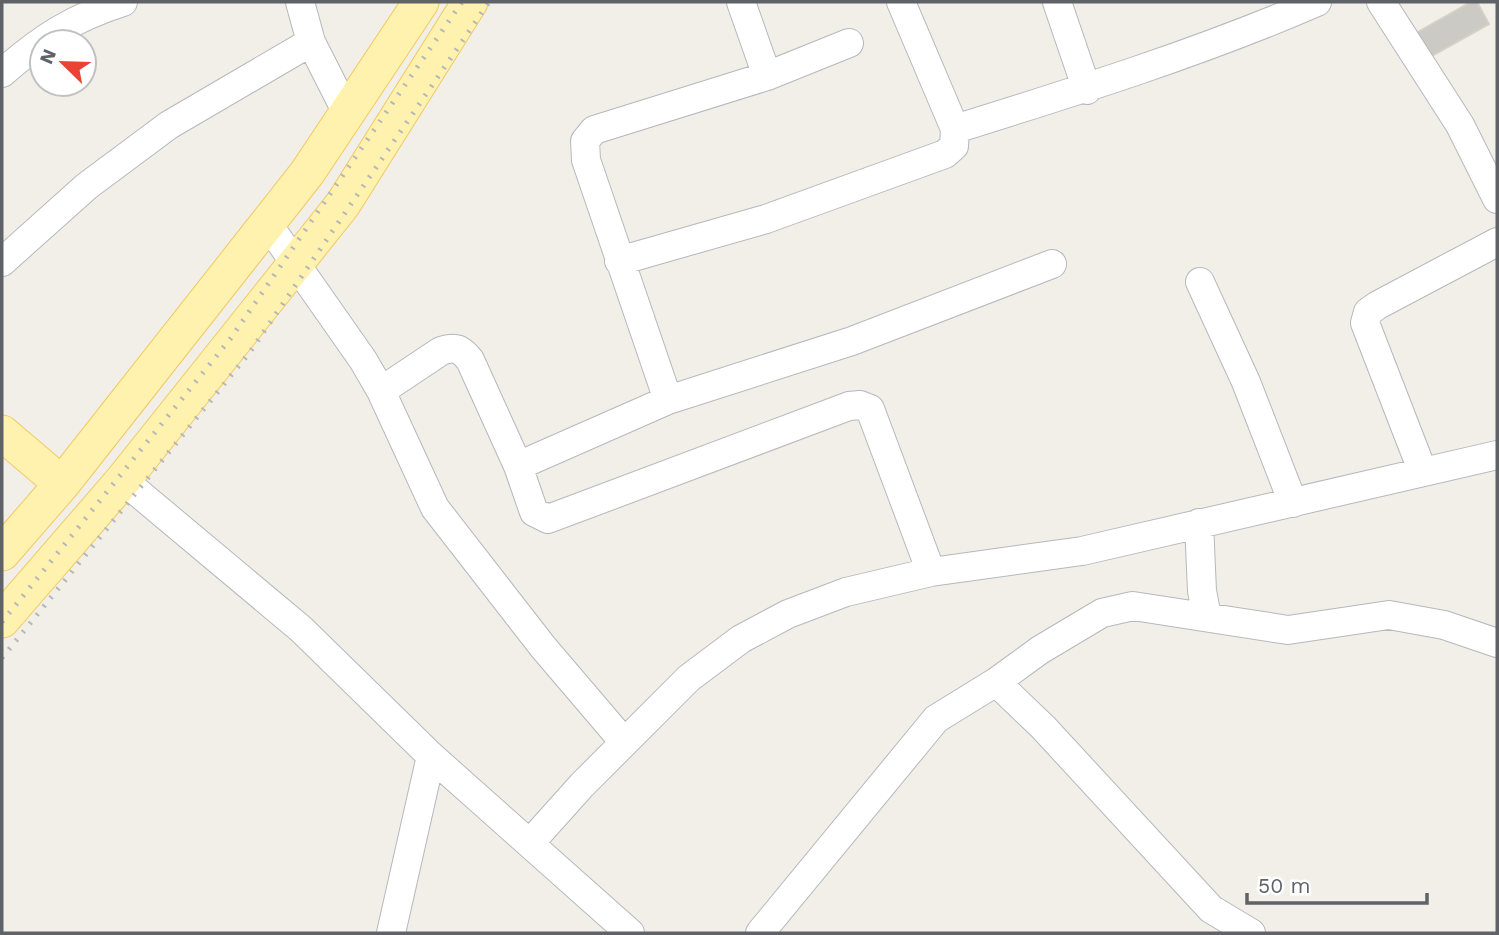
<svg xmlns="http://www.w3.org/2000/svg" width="1499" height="935" font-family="'Work Sans',sans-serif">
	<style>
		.building { fill: #cccac5; stroke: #d6d1c6; stroke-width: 2 }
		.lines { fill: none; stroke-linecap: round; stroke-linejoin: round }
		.minor-casing { stroke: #b5b8bc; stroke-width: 30 }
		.major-casing { stroke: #f2c960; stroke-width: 37 }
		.minor { stroke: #fff; stroke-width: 28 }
		.major { stroke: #fff2af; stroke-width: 35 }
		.rail { stroke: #b6b7b8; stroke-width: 5; stroke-dasharray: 2 9; stroke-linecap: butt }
	</style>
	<rect width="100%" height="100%" fill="#f1efe8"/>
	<!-- building -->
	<path class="building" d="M1471,2H1477L1489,24L1430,57L1416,33Z"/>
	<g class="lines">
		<defs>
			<path id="minor" d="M300,2L311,42L347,113
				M741,2L767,76
				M901,2L955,129
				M1057,2L1087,90
				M1381,2L1460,125L1497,199
				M2,73C42,38 73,18 123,2
				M267,223L363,360L381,391L435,508L543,647L624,742
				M619,261L766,219L945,154L954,146L955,129C1077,91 1199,53 1317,2
				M2,262L87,186L169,125L311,42
				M1200,282L1246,382L1293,503
				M381,391L441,351C456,346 461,349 470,360L518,466L534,512L548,519L849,406L860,405L870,409L931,572
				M668,400L586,160L585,141L594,130L767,76L849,43
				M518,466L668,400L852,341L1052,264
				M1422,470L1365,323L1368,312L1378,305L1497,242
				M123,480L301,629L431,756L630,933
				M1199,523L1202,591L1207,617
				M996,682L1043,727L1211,909L1251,933
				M530,843L582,785L689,678L741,639L788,614L846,592L931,572L1082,551L1497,455
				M391,933L431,756
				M760,933L936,719L996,682L1040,650L1102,613L1133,606L1288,630L1389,615L1444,625L1497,643"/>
			<path id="major" d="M2,433L62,484
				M2,553L62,484L307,173L421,2
				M2,620L123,480L343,204L470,2"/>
		</defs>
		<!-- minor casing -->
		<use href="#minor" class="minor-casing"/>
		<!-- major casing -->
		<use href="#major" class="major-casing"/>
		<!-- minor -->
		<use href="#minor" class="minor"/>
		<!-- major -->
		<use href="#major" class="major"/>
		<!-- rail -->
		<path class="rail" d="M2,622L231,338L462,2
			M2,658L250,352L489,2"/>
	</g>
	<!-- border -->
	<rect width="1499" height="935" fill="none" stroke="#5f6368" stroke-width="7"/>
	<!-- north arrow -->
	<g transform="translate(63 63) rotate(293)"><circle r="33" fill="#ffffff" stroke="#bfc1c3" stroke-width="2"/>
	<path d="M0-5L12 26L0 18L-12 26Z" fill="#ea4335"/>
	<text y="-10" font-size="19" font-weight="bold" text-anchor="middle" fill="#5f6368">N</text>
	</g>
	<!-- scale -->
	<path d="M1247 893v10h180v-10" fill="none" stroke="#5f6368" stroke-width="3.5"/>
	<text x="1258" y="893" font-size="21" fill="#5f6368" stroke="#ffffff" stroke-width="5" paint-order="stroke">50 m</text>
</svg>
